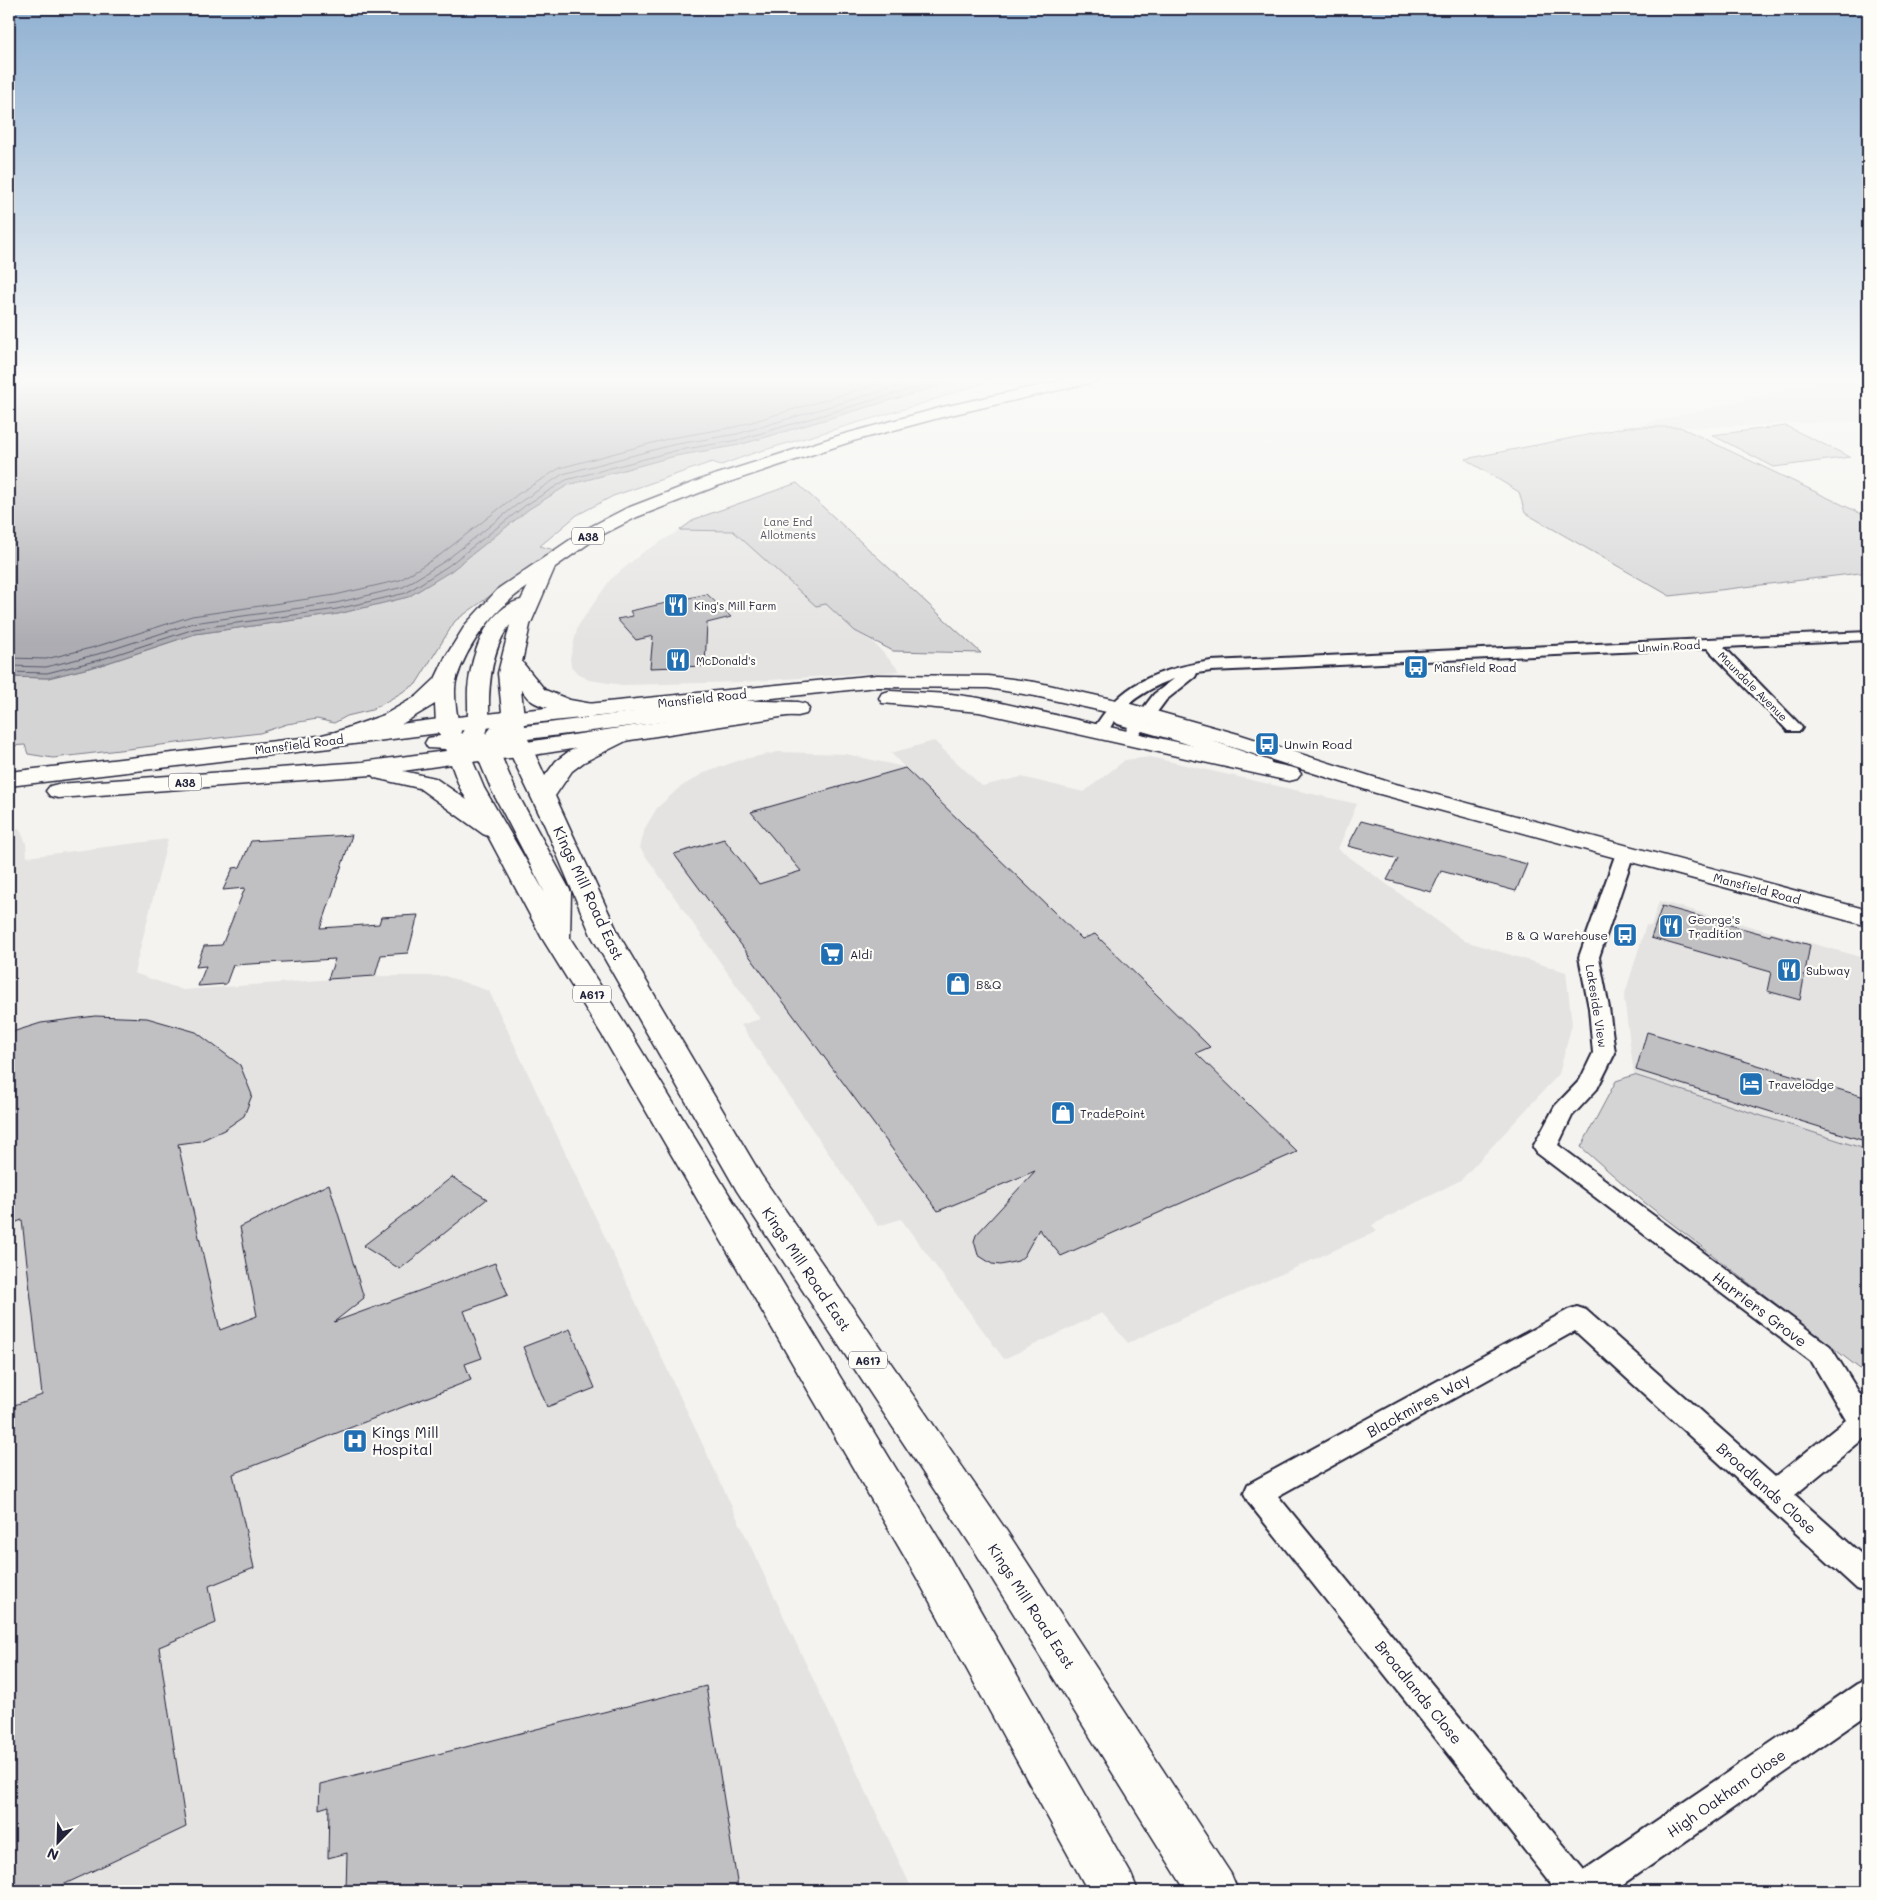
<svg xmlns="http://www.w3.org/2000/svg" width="1877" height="1900" font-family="Mali,sans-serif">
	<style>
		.built { fill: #e4e3e2 }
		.green { fill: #d5d4d5; stroke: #7c7b88 }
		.water { fill: #acacb2; stroke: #757582 }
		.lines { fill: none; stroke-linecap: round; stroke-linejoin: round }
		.shore { stroke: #59596b; stroke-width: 1 }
		.building { fill: #c0bfc2; stroke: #22223b }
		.minor-casing { stroke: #22223b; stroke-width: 4 }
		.secondary-casing { stroke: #22223b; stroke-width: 3 }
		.trunk-casing { stroke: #22223b; stroke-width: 3 }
		.minor { fill: #fdfcf7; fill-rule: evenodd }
		.secondary { fill: #fdfcf7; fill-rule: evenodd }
		.trunk { fill: #fdfcf7; fill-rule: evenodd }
		.labels { text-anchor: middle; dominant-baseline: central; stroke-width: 4.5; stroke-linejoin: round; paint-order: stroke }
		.far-park-label { font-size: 11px; fill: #585769; stroke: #fdfcf7 }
		.shield { fill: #fdfcf7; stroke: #646373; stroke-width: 1 }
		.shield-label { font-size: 11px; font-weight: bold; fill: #22223b }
		.far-poi-label { font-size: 11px; fill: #22223b; stroke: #fdfcf7; text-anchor: start }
		.far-street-label { font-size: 11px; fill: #22223b; stroke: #fdfcf7 }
		.street-label { font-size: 12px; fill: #22223b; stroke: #fdfcf7 }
		.poi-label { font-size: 12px; fill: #22223b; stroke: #fdfcf7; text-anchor: start }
		.near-street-label { font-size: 15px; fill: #22223b; stroke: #fdfcf7 }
		.near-poi-label { font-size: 15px; fill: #22223b; stroke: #fdfcf7; text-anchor: start }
	</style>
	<rect width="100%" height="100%" fill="#f4f3ef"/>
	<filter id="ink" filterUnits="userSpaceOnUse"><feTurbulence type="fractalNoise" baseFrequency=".02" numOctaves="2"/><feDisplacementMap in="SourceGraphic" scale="10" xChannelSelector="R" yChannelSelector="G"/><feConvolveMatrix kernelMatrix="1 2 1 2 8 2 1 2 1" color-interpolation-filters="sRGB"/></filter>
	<g filter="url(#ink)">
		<!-- built -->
		<path class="built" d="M1830,378H1868V420L1712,427H1628L1791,390Z
			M704,529L733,531L816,605L826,604L855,631L874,643L900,671L743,682L622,685L589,680L577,673L571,666L570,658L578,626L610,580L642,553L680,530Z
			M934,741L982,786L1021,777L1084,792L1125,760L1150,757L1357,804L1338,849L1465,941L1566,972L1572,1024L1559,1074L1461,1180L1372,1225L1377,1231L1128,1343L1102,1313L1004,1359L901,1219L878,1226L741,1025L760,1019L640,848L645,828L657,808L679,788L704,773L740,760L778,752L846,754L904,767L891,753Z
			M9,824L20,830L26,843L27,857L168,839L134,973L183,990L375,976H445L489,991L913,1891H9Z
			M1659,901L1868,959V1150L1634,1075L1624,997L1646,925L1651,926Z"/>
		<!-- green -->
		<path class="green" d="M966,378H998L918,405L754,453L721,465L712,462L613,496L577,515L540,546L554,550L455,621L416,684L372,710L347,716L334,723L317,719L287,724L260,733L53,758L28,754L25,745L9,746V677L48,678L101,665L195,634L338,614L408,597L451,571L529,509L568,485L675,456L739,445Z
			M1786,426L1850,457L1774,467L1712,435Z
			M1628,427H1680L1868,517V572L1670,596L1525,513L1519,492L1465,459Z
			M797,483L981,653L893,651L855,631L826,604L816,606L733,531L680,530L695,519Z
			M1634,1075L1868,1150V1375L1644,1202L1581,1147L1616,1081Z"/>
		<!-- water -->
		<path class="water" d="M9,378H966L739,445L675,456L568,485L529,509L451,571L408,597L338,614L195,634L101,665L48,678L9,677Z"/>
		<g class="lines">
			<!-- shore -->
			<path class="shore" d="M9,658L46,659L95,647L192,616L335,595L400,580L440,555L518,494L560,468L671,438L735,427L898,378
				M9,666L46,667L98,654L193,623L336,603L403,587L445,561L523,500L563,474L672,445L737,434L925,378
				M9,672L47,673L99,660L194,629L337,609L406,593L448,566L526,505L566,480L674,451L738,440L948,378"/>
		</g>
		<!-- building -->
		<path class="building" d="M707,594L731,617L707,623L705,666L650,668L653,636L636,640L617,619L633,616L630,611Z
			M905,768L1082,939L1095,934L1210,1047L1196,1053L1297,1152L1061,1256L1039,1229L1024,1256L1018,1261L1001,1265L992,1264L978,1255L974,1241L976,1235L1035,1171L938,1211L674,854L724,839L759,884L801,871L751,812Z
			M1361,821L1527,864L1516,891L1441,871L1431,892L1387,880L1398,859L1348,846Z
			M352,835L321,928L379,924L381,917L418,915L408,953L381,955L375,976L328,979L335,959L233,965L226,984L198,986L206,966L196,967L204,946L222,945L245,888L223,890L233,868L240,867L251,841Z
			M1662,906L1770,936L1771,934L1810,945L1800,1000L1767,991L1771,972L1651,938Z
			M95,1016L147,1018L196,1032L240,1065L252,1095L244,1116L224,1130L200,1141L178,1144L220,1330L257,1316L240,1227L329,1184L364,1298L334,1322L495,1263L508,1295L464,1311L482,1358L465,1364L471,1380L233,1474L254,1568L209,1586L216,1623L159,1647L186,1827L50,1891H9V1407L42,1395L22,1220L9,1225V1033L41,1023Z
			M1647,1032L1868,1098V1142L1636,1070Z
			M452,1177L487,1199L400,1269L363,1246Z
			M570,1329L595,1388L547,1407L523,1347Z
			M706,1686L738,1888L727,1891H346L347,1853L328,1858L329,1806L319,1809L320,1784Z"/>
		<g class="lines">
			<defs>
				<path id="minor" d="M1868,632V640L1724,647L1800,725L1802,728L1800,731H1788L1707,648L1211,671L1197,673L1195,677L1166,700L1149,723L1193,734L1270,761L1272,765L1270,769L1264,770L1181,742L1142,731C1138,736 1134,736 1128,734L1126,731L1128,727L1118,724L1114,721L1106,735H1094L1092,732C1120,682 1157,670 1211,661ZM1174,679L1154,694L1135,719L1126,714L1124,708C1139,695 1155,685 1174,679Z
					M1625,847L1632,849L1634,853L1599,957L1609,1008L1615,1053L1597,1089L1572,1116L1558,1145L1830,1346L1868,1407V1435L1795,1495L1868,1560V1593L1857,1589L1575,1331L1278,1496L1584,1870L1857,1684L1868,1679V1714L1614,1891H1557L1248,1502L1244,1493L1248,1484L1568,1310L1577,1307L1586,1310L1775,1477L1846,1420L1812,1362L1537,1153L1533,1147L1555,1106L1580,1080L1593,1053L1589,1008L1579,957L1616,853L1618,849Z"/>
				<path id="secondary" d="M877,675L988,676L1035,682L1116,700L1238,734L1392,783L1868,910V926L1376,793L1222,744L1111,713L1035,696L988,688L877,687L447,732L330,747L322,745L319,740L322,735L330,733L447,718Z
					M890,691L951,694L979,698L1289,767L1297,769L1301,774L1297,779L1289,781L979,712L882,703L879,698L882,693Z
					M792,702L800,704L803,709L800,714L520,757L460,763L452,761L448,756L452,751L460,749L520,743Z"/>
				<path id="trunk" d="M1073,378H1100L1098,381L946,416L853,441L717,486L637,517L598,537L555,567L530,625L522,662L545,690L570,700L598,705L601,710L598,715C583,718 541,709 529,699C526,697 524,692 521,690L525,726L726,700L798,702L806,704L809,709L806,714L798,716L726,714L528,739L545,776L556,761L568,752L612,730L620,728L628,730L631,735L628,740L584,762L572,771L555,796L619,935L761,1175L1004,1527L1231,1874L1238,1891H1186L976,1553L737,1191L591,935L545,826L511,755L500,753L516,791L571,892L570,938L632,1035L948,1554L1131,1874L1138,1891H1088L918,1580L602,1035L542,938L488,836L483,834L419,788L375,778L372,775L58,798L50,796L46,791L50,786L58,784L362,762L446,751L445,749L428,748L425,743L428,738L440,736L436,725L435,704L400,725L330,748L9,786V772L327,735L384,715L417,696L435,679L446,656L466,624L499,588L586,529L625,509L705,478L841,435L943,407ZM528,586L521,600C485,608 471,657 468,689C467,701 471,725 462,734C457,722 453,693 456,681C467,643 496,608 528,586ZM510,625L498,673L503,722L494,724L486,734C490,723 489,711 489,699C490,674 494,645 510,625ZM478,749L476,753L492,791L545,893L484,788L471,757ZM451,764L460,788L467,800L435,778L403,771Z"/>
			</defs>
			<!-- minor casing -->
			<use href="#minor" class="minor-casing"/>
			<!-- secondary casing -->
			<use href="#secondary" class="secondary-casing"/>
			<!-- trunk casing -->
			<use href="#trunk" class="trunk-casing"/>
			<!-- minor -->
			<use href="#minor" class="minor"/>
			<!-- secondary -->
			<use href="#secondary" class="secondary"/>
			<!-- trunk -->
			<use href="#trunk" class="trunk"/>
		</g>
	</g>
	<!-- sky -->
	<linearGradient id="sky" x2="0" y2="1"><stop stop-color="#90b1d2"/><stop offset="0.59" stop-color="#fafaf8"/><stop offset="1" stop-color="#fafaf8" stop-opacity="0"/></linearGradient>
	<rect width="1877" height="644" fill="url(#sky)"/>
	<!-- icons -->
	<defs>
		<symbol id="restaurant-square" viewBox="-11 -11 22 22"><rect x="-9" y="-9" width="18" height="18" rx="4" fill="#1f6fb2" stroke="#fdfcf7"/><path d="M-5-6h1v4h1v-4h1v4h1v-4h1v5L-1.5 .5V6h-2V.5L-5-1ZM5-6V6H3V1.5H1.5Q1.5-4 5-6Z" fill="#fff"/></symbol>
		<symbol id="bus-square" viewBox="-11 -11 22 22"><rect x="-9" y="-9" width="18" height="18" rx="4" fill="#1f6fb2" stroke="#fdfcf7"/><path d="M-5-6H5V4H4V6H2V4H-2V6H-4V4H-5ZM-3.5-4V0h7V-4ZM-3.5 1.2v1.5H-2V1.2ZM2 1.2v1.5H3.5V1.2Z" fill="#fff"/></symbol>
		<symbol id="supermarket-square" viewBox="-11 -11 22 22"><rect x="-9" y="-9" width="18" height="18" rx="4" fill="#1f6fb2" stroke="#fdfcf7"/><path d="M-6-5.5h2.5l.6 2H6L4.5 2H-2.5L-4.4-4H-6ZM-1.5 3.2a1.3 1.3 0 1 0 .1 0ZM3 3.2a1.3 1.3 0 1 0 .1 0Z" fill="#fff"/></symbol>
		<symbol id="shop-square" viewBox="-11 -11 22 22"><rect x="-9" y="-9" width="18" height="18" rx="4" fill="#1f6fb2" stroke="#fdfcf7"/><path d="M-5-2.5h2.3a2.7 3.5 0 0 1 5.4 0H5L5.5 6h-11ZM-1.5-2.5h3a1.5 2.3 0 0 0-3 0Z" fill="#fff"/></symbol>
		<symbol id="hotel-square" viewBox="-11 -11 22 22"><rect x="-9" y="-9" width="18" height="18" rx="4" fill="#1f6fb2" stroke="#fdfcf7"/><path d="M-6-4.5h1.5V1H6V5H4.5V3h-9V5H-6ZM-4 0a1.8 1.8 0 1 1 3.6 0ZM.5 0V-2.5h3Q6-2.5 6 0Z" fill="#fff"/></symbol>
		<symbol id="hospital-square" viewBox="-11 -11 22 22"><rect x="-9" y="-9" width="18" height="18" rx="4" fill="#1f6fb2" stroke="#fdfcf7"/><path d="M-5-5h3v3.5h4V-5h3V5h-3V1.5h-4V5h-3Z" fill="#fff"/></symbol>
	</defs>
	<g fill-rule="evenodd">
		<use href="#restaurant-square" x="662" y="591" width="28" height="28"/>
		<use href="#restaurant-square" x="664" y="646" width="28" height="28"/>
		<use href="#bus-square" x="1402" y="653" width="28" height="28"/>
		<use href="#bus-square" x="1253" y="730" width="28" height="28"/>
		<use href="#restaurant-square" x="1657" y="912" width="28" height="28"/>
		<use href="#bus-square" x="1611" y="921" width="28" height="28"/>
		<use href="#supermarket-square" x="818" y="940" width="28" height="28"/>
		<use href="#restaurant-square" x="1775" y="956" width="28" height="28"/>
		<use href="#shop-square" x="944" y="970" width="28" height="28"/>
		<use href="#hotel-square" x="1737" y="1070" width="28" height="28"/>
		<use href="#shop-square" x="1049" y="1099" width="28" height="28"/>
		<use href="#hospital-square" x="341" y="1427" width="28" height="28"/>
	</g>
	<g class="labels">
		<!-- far-park labels -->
		<g class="far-park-label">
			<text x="788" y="521">Lane End<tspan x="788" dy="13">Allotments</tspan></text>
		</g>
		<!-- shield labels -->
		<g class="shield">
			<rect x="572" y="527.5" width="32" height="17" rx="4"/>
			<rect x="169" y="773.5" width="32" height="17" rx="4"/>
			<rect x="573" y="985.5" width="38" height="17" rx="4"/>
			<rect x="849" y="1351.5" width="38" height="17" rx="4"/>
		</g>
		<g class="shield-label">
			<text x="588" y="536">A38</text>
			<text x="185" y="782">A38</text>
			<text x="592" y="994">A617</text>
			<text x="868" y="1360">A617</text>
		</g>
		<!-- far-poi labels -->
		<g class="far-poi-label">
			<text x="694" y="605">King's Mill Farm</text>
			<text x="696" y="660">McDonald's</text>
			<text x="1434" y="667">Mansfield Road</text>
		</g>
		<!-- far-street labels -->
		<g class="far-street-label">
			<text transform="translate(1669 646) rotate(-3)">Unwin Road</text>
			<text transform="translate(1753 686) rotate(45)">Maundale Avenue</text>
		</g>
		<!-- street labels -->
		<g class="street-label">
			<text transform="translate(702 698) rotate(-6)">Mansfield Road</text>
			<text transform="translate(299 744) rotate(-7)">Mansfield Road</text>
			<text transform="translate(1757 888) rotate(15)">Mansfield Road</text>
			<text transform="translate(1597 1006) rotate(81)">Lakeside View</text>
		</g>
		<!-- poi labels -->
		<g class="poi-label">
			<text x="1284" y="744">Unwin Road</text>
			<text x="1688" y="919">George's<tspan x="1688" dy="14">Tradition</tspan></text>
			<text x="1608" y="935" text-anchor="end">B &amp; Q Warehouse</text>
			<text x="850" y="954">Aldi</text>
			<text x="1806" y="970">Subway</text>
			<text x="976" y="984">B&amp;Q</text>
			<text x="1768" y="1084">Travelodge</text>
			<text x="1080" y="1113">TradePoint</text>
		</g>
		<!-- near-street labels -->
		<g class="near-street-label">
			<text transform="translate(589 893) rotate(65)">Kings Mill Road East</text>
			<text transform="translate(807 1269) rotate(56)">Kings Mill Road East</text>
			<text transform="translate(1760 1309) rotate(37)">Harriers Grove</text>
			<text transform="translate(1418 1405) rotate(-29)">Blackmires Way</text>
			<text transform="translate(1767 1488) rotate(42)">Broadlands Close</text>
			<text transform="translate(1032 1606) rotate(57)">Kings Mill Road East</text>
			<text transform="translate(1419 1692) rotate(51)">Broadlands Close</text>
			<text transform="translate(1726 1793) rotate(-35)">High Oakham Close</text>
		</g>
		<!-- near-poi labels -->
		<g class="near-poi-label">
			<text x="372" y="1432">Kings Mill<tspan x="372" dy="17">Hospital</tspan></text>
		</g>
	</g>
	<!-- margin -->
	<rect width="1877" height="1900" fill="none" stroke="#fdfcf7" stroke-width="30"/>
	<rect x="15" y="15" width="1847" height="1870" fill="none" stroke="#22223b" stroke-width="2" filter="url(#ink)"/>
	<!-- north arrow -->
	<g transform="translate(58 1842) rotate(203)" stroke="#fdfcf7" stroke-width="4" paint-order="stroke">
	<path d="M0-4L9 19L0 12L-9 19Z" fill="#22223b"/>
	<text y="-8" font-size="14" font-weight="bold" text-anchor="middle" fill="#22223b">N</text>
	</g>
</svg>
